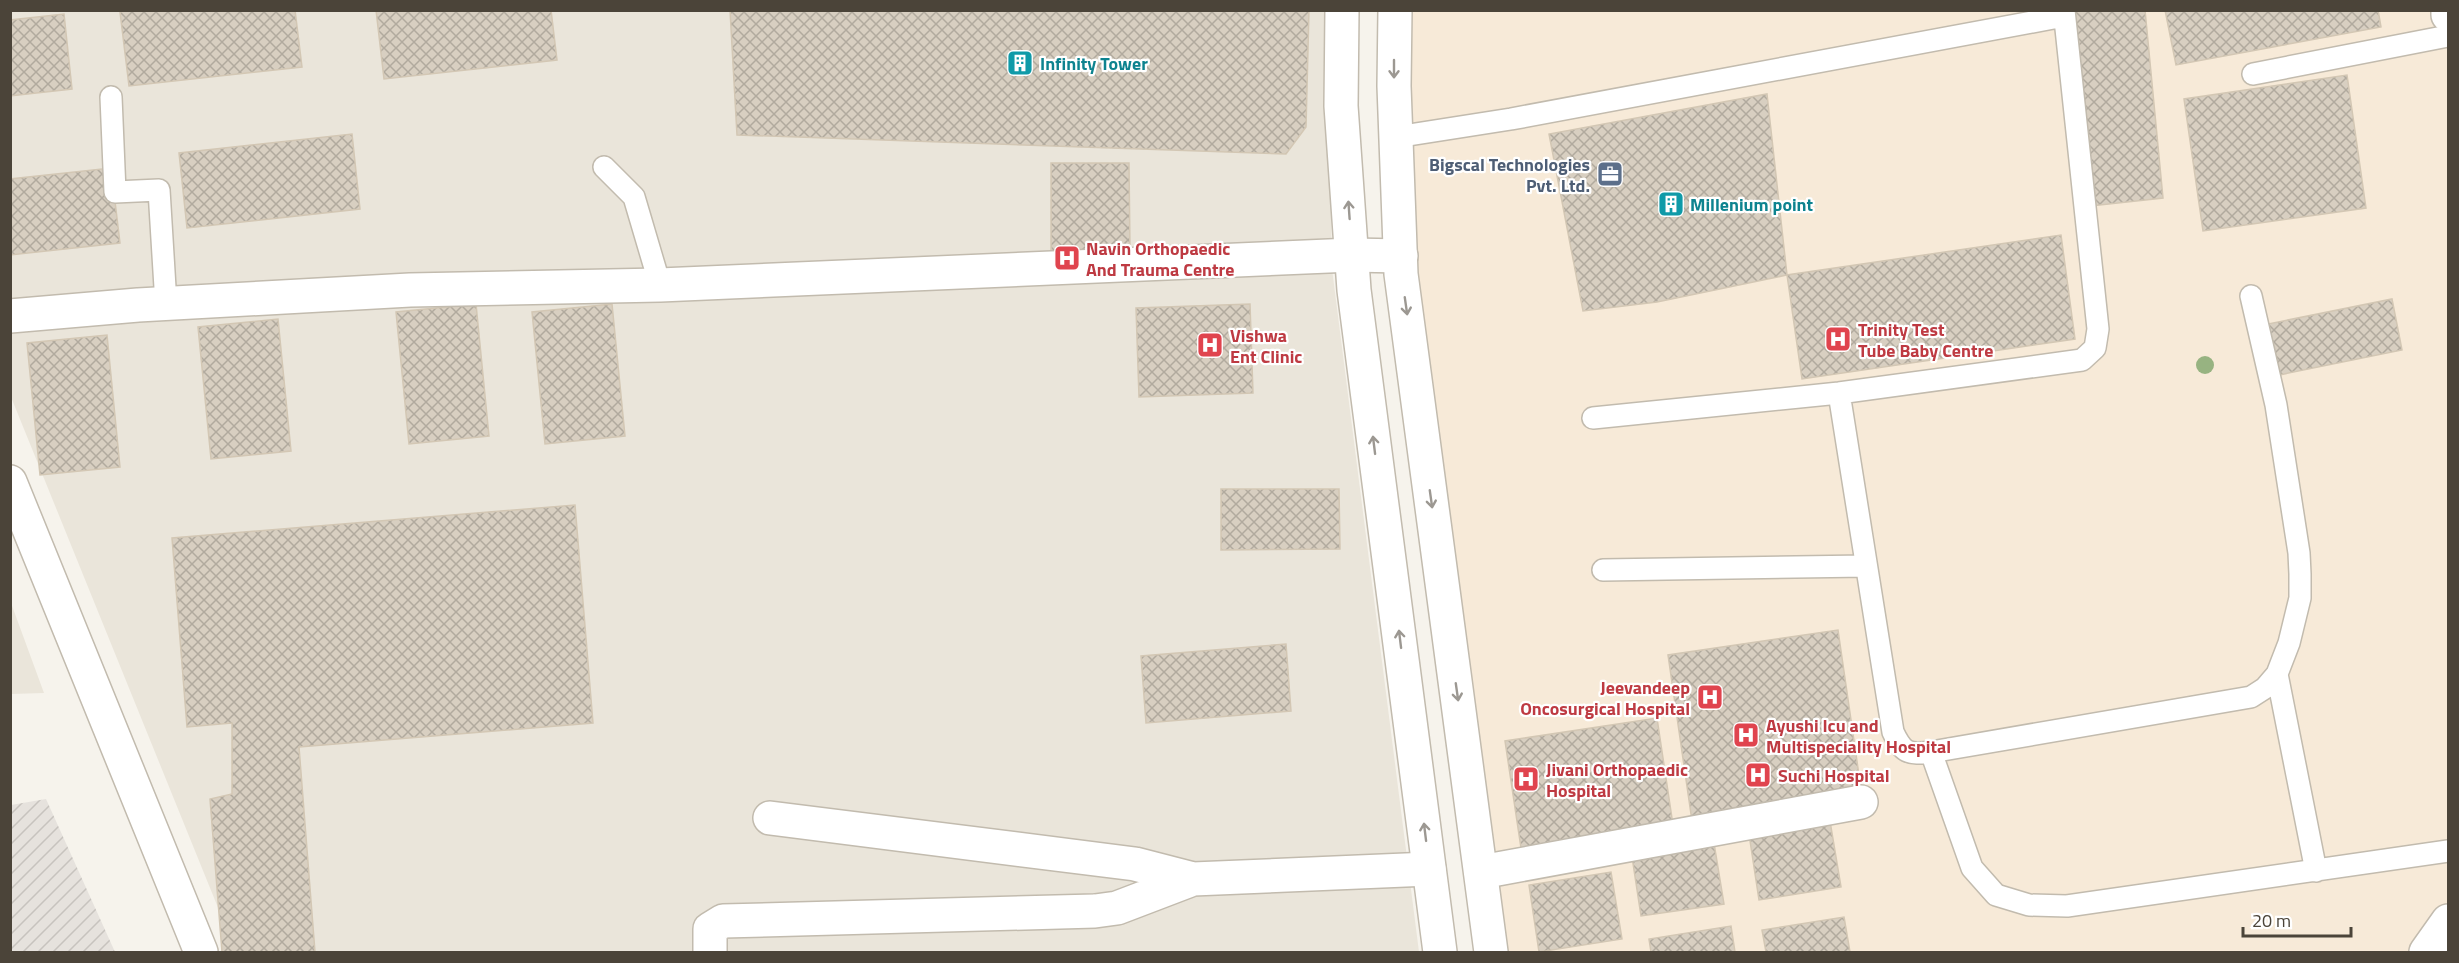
<svg xmlns="http://www.w3.org/2000/svg" width="2459" height="963" font-family="'Titillium Web',sans-serif">
	<style>
		.residential { fill: #eae5da }
		.commercial { fill: #f7ead8 }
		.industrial { fill: url(#industrial-furrows) }
		.building { fill: url(#building-cross-hatch); stroke: #d3c7b4; stroke-width: 1.5 }
		.lines { fill: none; stroke-linecap: round; stroke-linejoin: round }
		.service-casing { stroke: #c2bbae; stroke-width: 24 }
		.minor-casing { stroke: #c2bbae; stroke-width: 36 }
		.tertiary-casing { stroke: #c2bbae; stroke-width: 36 }
		.service { stroke: #fff; stroke-width: 21 }
		.minor { stroke: #fff; stroke-width: 33 }
		.tertiary { stroke: #fff; stroke-width: 33 }
		.tree { fill: #97b381 }
		.oneway { stroke: #9c9892 }
		.labels { text-anchor: middle; dominant-baseline: central; stroke-width: 4.5; stroke-linejoin: round; paint-order: stroke }
		.culture-label { font-size: 18px; font-weight: bold; fill: #0d838f; stroke: #fff; text-anchor: start }
		.service-label { font-size: 18px; font-weight: bold; fill: #4e5e75; stroke: #fff; text-anchor: end }
		.health-label { font-size: 18px; font-weight: bold; fill: #be3a42; stroke: #fff; text-anchor: start }
	</style>
	<defs>
		<pattern id="industrial-furrows" width="10" height="10" patternUnits="userSpaceOnUse" patternTransform="scale(1.5)"><rect width="10" height="10" fill="#e6e2dd"/><path d="M-1 1l2-2M0 10L10 0M9 11l2-2" fill="none" stroke="#c7c3be"/></pattern>
		<pattern id="building-cross-hatch" width="8" height="8" patternUnits="userSpaceOnUse" patternTransform="scale(1.5)"><rect width="8" height="8" fill="#d8cfc1"/><path d="M0 0l8 8M0 8l8-8" fill="none" stroke="#b1aa9e"/></pattern>
	</defs>
	<rect width="100%" height="100%" fill="#f6f3ec"/>
	<!-- residential -->
	<path class="residential" d="M10,11H1328L1332,269L1419,952H236L11,397Z
		M11,603L44,693L11,694Z"/>
	<!-- commercial -->
	<path class="commercial" d="M1405,11H2448V907L2415,952H1496L1406,261Z"/>
	<!-- industrial -->
	<path class="industrial" d="M46,799L115,952H11V805Z"/>
	<!-- building -->
	<path class="building" d="M130,10H295L302,67L129,86L120,12Z
		M376,10H551L557,60L384,79Z
		M730,10H1309L1306,127L1286,154L737,135Z
		M2071,10H2145L2163,198L2091,206Z
		M2165,10H2378L2381,27L2176,65Z
		M64,14L72,89L10,96V20Z
		M2347,75L2366,208L2203,231L2184,99Z
		M1767,94L1787,275L1657,302L1583,311L1549,134Z
		M352,134L360,209L187,228L179,153Z
		M1051,163H1129L1130,251H1051Z
		M111,168L120,243L10,255V179Z
		M2061,235L2075,339L1802,379L1787,275Z
		M2392,299L2402,350L2279,375L2268,324Z
		M476,304L489,436L409,444L396,312Z
		M612,304L625,436L545,444L532,312Z
		M1250,304L1253,393L1139,397L1136,308Z
		M278,319L291,451L211,459L198,327Z
		M107,335L120,467L40,475L27,343Z
		M1221,489H1339L1340,549L1221,550Z
		M575,505L593,723L299,747L315,952H222L210,799L232,794V723L187,727L172,538Z
		M1838,630L1862,796L1692,821L1668,655Z
		M1286,644L1291,711L1146,723L1141,656Z
		M1657,718L1673,825L1521,848L1505,741Z
		M1830,821L1841,887L1759,900L1749,834Z
		M1713,837L1724,904L1641,916L1631,850Z
		M1611,872L1622,939L1539,952L1529,885Z
		M1844,917L1850,952H1766L1762,930Z
		M1731,926L1735,952H1651L1649,939Z"/>
	<g class="lines">
		<defs>
			<path id="service" d="M2253,74L2448,36
				M111,97L115,192L159,190L166,304
				M1396,137L1511,119L2064,16
				M604,167L634,197L660,285
				M1839,393L1893,732C1903,753 1908,755 1931,752L1972,868L1996,895L2029,905L2067,906L2448,851
				M1593,418L1839,393L2082,360L2095,348L2098,329L2064,10
				M1603,570L1866,566
				M2277,674L2316,871
				M1931,752L2251,697L2265,688L2277,674L2289,643L2300,598V574L2299,553L2276,405L2251,296"/>
			<path id="minor" d="M10,316L138,305L410,290L660,285L1352,255L1401,256
				M10,482L201,952
				M770,818L1135,864L1193,879
				M1481,872L1861,802
				M710,952V929L723,921L1095,911L1117,908L1193,879L1429,869"/>
			<path id="tertiary" d="M1342,10L1341,106L1354,290L1440,952
				M1395,10L1394,86L1401,274L1491,952
				M2448,10V15
				M2426,952L2448,921"/>
		</defs>
		<!-- service casing -->
		<use href="#service" class="service-casing"/>
		<!-- minor casing -->
		<use href="#minor" class="minor-casing"/>
		<!-- tertiary casing -->
		<use href="#tertiary" class="tertiary-casing"/>
		<!-- service -->
		<use href="#service" class="service"/>
		<!-- minor -->
		<use href="#minor" class="minor"/>
		<!-- tertiary -->
		<use href="#tertiary" class="tertiary"/>
	</g>
	<!-- trees -->
	<circle class="tree" cx="2205" cy="365" r="9"/>
	<!-- one-way arrows -->
	<defs><path id="oneway-shaft" d="M-6 0H5M1.5-3L5.5 0L1.5 3" fill="none" stroke-width="1.6" stroke-linecap="round" stroke-linejoin="round" transform="scale(1.5)"/></defs>
	<g class="oneway">
		<use href="#oneway-shaft" transform="translate(1394 69) rotate(90)"/>
		<use href="#oneway-shaft" transform="translate(1349 210) rotate(-94)"/>
		<use href="#oneway-shaft" transform="translate(1406 306) rotate(82)"/>
		<use href="#oneway-shaft" transform="translate(1374 445) rotate(-97)"/>
		<use href="#oneway-shaft" transform="translate(1431 499) rotate(82)"/>
		<use href="#oneway-shaft" transform="translate(1400 639) rotate(-97)"/>
		<use href="#oneway-shaft" transform="translate(1457 692) rotate(82)"/>
		<use href="#oneway-shaft" transform="translate(1425 832) rotate(-97)"/>
	</g>
	<!-- icons -->
	<defs>
		<symbol id="building-square" viewBox="-11 -11 22 22"><rect x="-9" y="-9" width="18" height="18" rx="4" fill="#0f9aa8" stroke="#fff"/><path d="M-4-6H4V6H1V3H-1V6H-4ZM-2.5-4.3h1.7v1.8h-1.7ZM.8-4.3h1.7v1.8H.8ZM-2.5-1h1.7V.8h-1.7ZM.8-1h1.7V.8H.8Z" fill="#fff"/></symbol>
		<symbol id="office-square" viewBox="-11 -11 22 22"><rect x="-9" y="-9" width="18" height="18" rx="4" fill="#5c6f8a" stroke="#fff"/><path d="M-6-3h4V-5.5h4V-3h4V5H-6ZM-1-4.5V-3h2v-1.5ZM-6 0V1H6V0Z" fill="#fff"/></symbol>
		<symbol id="hospital-square" viewBox="-11 -11 22 22"><rect x="-9" y="-9" width="18" height="18" rx="4" fill="#e0444e" stroke="#fff"/><path d="M-5-5h3v3.5h4V-5h3V5h-3V1.5h-4V5h-3Z" fill="#fff"/></symbol>
	</defs>
	<g fill-rule="evenodd">
		<use href="#building-square" x="1005" y="48" width="30" height="30"/>
		<use href="#office-square" x="1595" y="159" width="30" height="30"/>
		<use href="#building-square" x="1656" y="189" width="30" height="30"/>
		<use href="#hospital-square" x="1052" y="243" width="30" height="30"/>
		<use href="#hospital-square" x="1823" y="324" width="30" height="30"/>
		<use href="#hospital-square" x="1195" y="330" width="30" height="30"/>
		<use href="#hospital-square" x="1695" y="682" width="30" height="30"/>
		<use href="#hospital-square" x="1731" y="720" width="30" height="30"/>
		<use href="#hospital-square" x="1743" y="760" width="30" height="30"/>
		<use href="#hospital-square" x="1511" y="764" width="30" height="30"/>
	</g>
	<g class="labels">
		<!-- culture labels -->
		<g class="culture-label">
			<text x="1040" y="63">Infinity Tower</text>
			<text x="1690" y="204">Millenium point</text>
		</g>
		<!-- service labels -->
		<g class="service-label">
			<text x="1590" y="164">Bigscal Technologies<tspan x="1590" dy="21">Pvt. Ltd.</tspan></text>
		</g>
		<!-- health labels -->
		<g class="health-label">
			<text x="1086" y="248">Navin Orthopaedic<tspan x="1086" dy="21">And Trauma Centre</tspan></text>
			<text x="1858" y="329">Trinity Test<tspan x="1858" dy="21">Tube Baby Centre</tspan></text>
			<text x="1230" y="335">Vishwa<tspan x="1230" dy="21">Ent Clinic</tspan></text>
			<text x="1690" y="687" text-anchor="end">Jeevandeep<tspan x="1690" dy="21">Oncosurgical Hospital</tspan></text>
			<text x="1766" y="725">Ayushi Icu and<tspan x="1766" dy="21">Multispeciality Hospital</tspan></text>
			<text x="1546" y="769">Jivani Orthopaedic<tspan x="1546" dy="21">Hospital</tspan></text>
			<text x="1778" y="775">Suchi Hospital</text>
		</g>
	</g>
	<!-- border -->
	<rect width="2459" height="963" fill="none" stroke="#4b4439" stroke-width="24"/>
	<!-- scale -->
	<path d="M2243 927v9h108v-9" fill="none" stroke="#4b4439" stroke-width="3"/>
	<text x="2252" y="927" font-size="18" fill="#4b4439" stroke="#ffffff" stroke-width="4.5" paint-order="stroke">20 m</text>
</svg>
